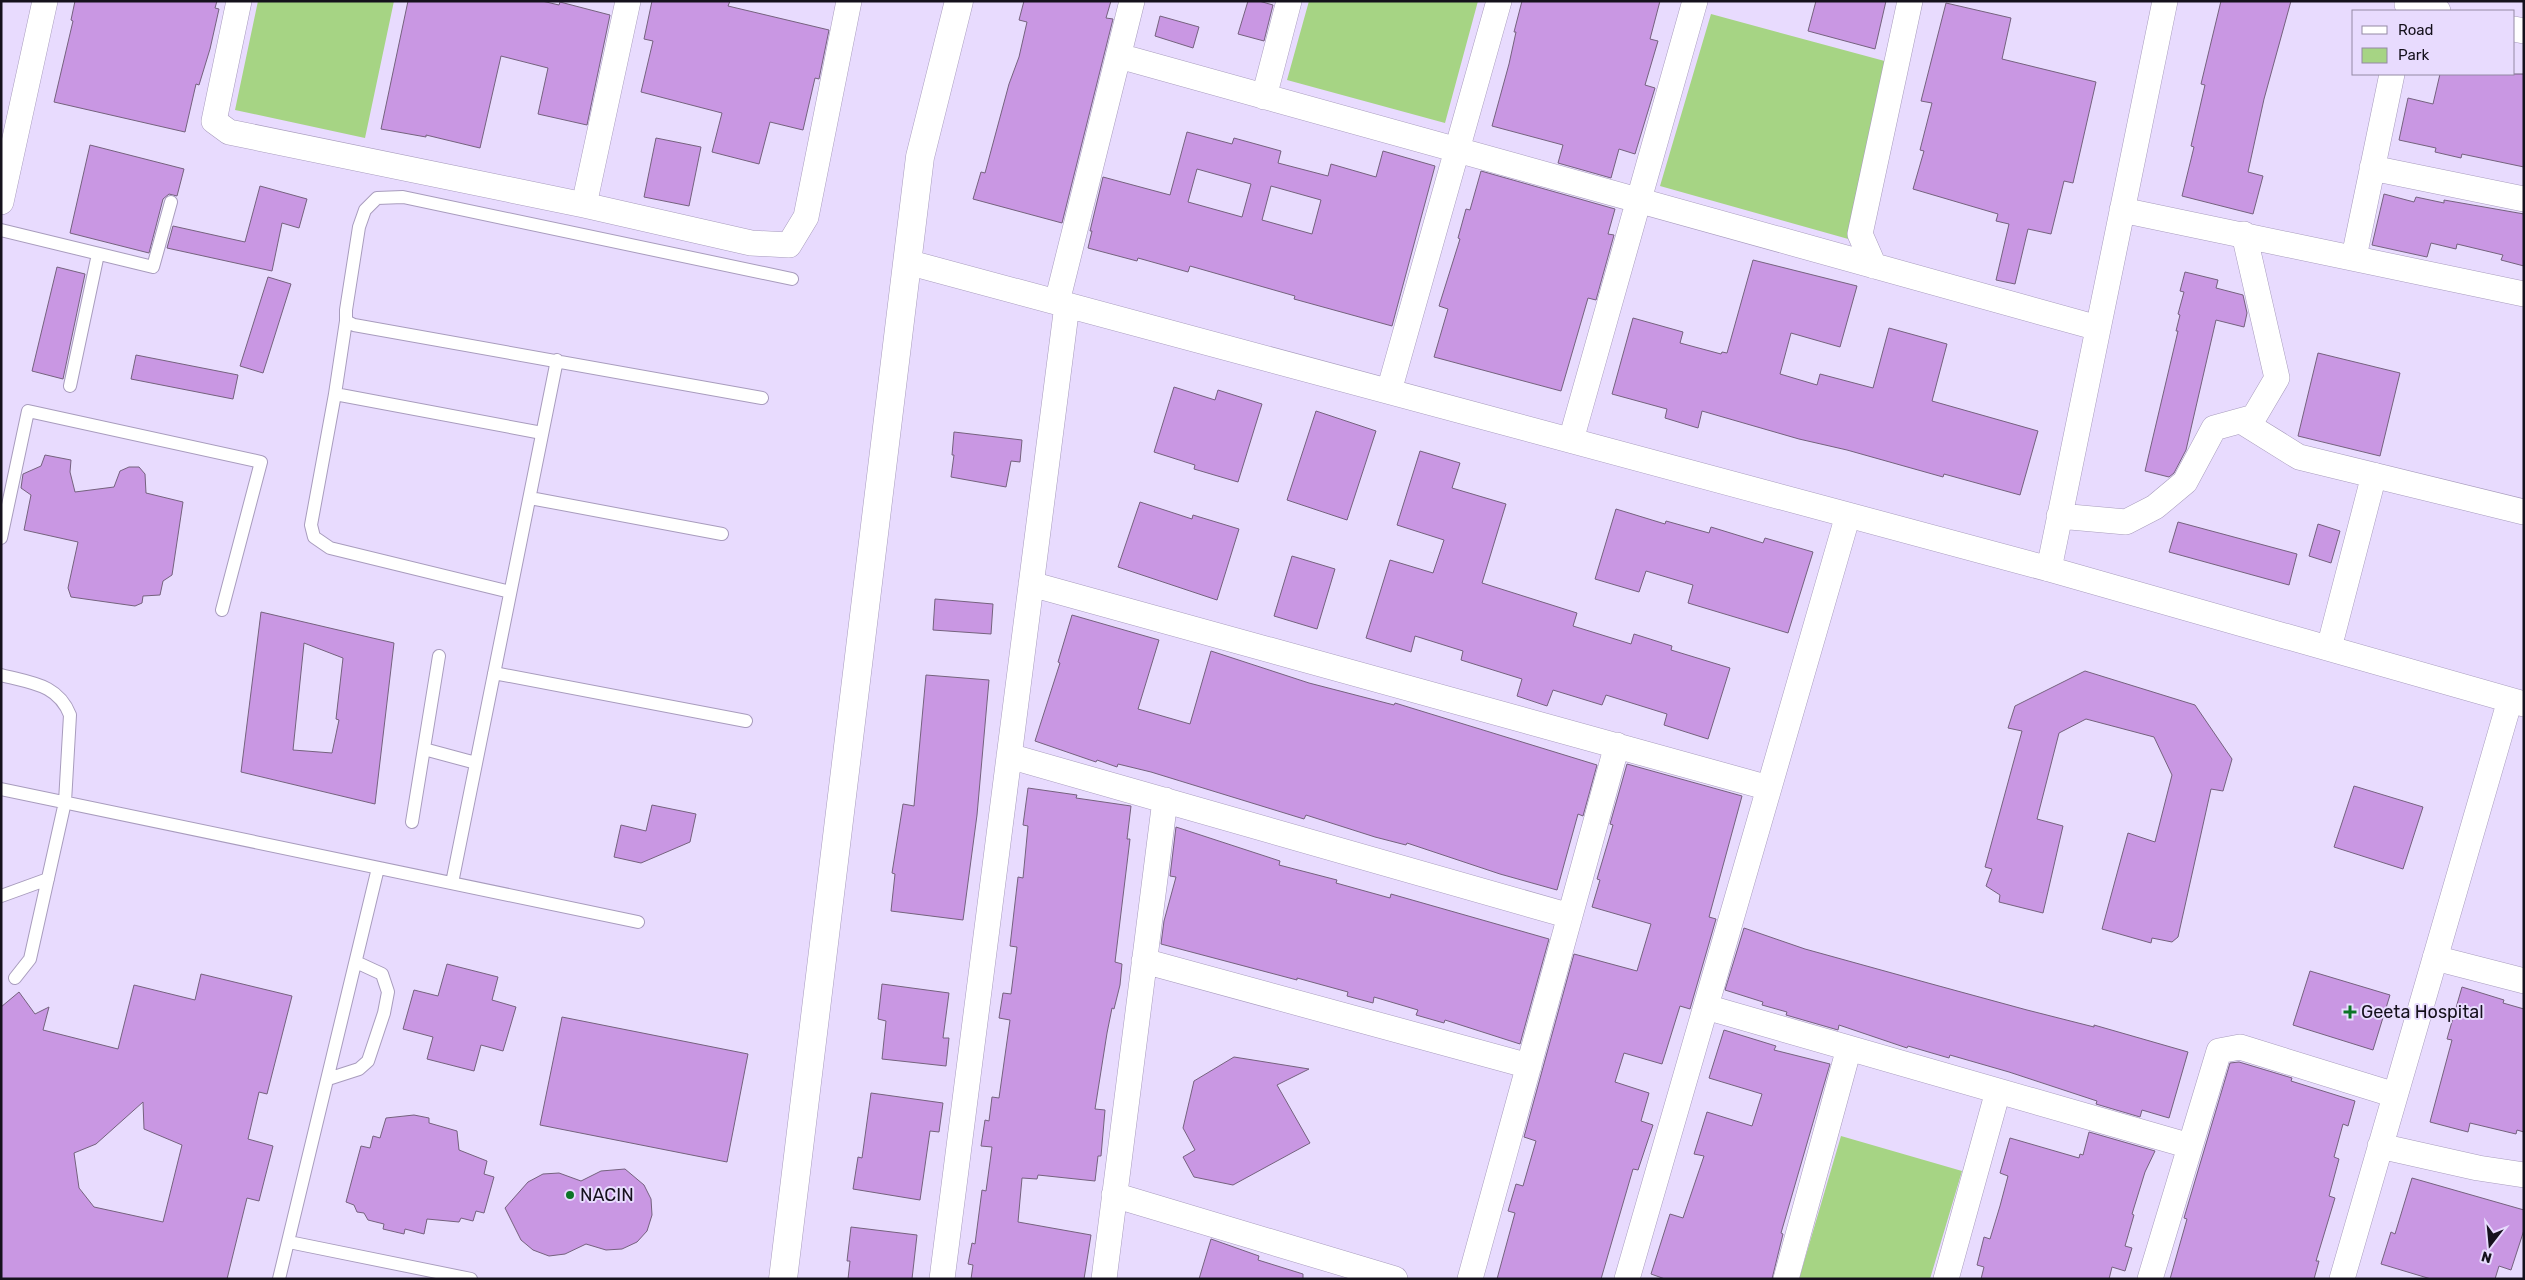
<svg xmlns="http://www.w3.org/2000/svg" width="2525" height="1280" font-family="Rubik,sans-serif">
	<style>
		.green { fill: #a6d484 }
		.building { fill: #c997e3; stroke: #75627e; fill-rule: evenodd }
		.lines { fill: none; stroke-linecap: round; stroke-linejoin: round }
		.service-casing { stroke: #a89cbd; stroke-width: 14 }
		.minor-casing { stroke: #a89cbd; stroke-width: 26 }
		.tertiary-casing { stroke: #a89cbd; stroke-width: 29 }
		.service { stroke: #fff; stroke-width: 12 }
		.minor { stroke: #fff; stroke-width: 25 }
		.tertiary { stroke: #fff; stroke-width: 28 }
		.poi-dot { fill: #0c7426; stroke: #e8dbfe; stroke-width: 2 }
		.labels { text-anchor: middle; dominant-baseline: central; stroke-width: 4; stroke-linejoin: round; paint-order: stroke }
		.poi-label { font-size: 18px; fill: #15111c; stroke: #e8dbfe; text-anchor: start }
	</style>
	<rect width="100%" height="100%" fill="#e8dbfe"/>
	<!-- green -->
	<path class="green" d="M258,1H394L365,138L235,110Z
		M1309,1H1478L1445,123L1287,80Z
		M1711,14L1892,63L1859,242L1660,186Z
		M1841,1136L1962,1171L1930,1279H1799Z"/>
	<!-- building -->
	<path class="building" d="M75,1H217L215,8L219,9L210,49L199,85L196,84L185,132L54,102L73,21L71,20Z
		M408,1H542L559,5L560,2L610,15L587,125L538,114L548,68L501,56L480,148L426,135V137L381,129Z
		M652,1H730L728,6L829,30L819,79L815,78L803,130L770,122L759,164L712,152L722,113L641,92L653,41L644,39Z
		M1024,1H1111L1106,18L1113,19L1062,223L973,199L981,172L985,173L1009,84L1019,57L1027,22L1019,20Z
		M1248,1H1259L1273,5L1264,41L1238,34Z
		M1522,1H1660L1650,39L1658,41L1645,85L1655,88L1635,154L1619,149L1611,178L1558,163L1563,145L1492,126L1509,64L1516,32H1514Z
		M1816,1H1886L1875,49L1808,31Z
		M2221,1H2291L2264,99L2248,172L2263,176L2253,214L2182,196L2194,147L2191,146L2205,85L2201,84Z
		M1946,3L2011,18L2002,59L2096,82L2073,183L2064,181L2051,234L2028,229L2015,284L1996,280L2009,224L1996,221L1998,214L1913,189L1924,151L1920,150L1932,103L1921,101Z
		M1160,16L1199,27L1193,48L1155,36Z
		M2440,74H2524V167L2462,154L2461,158L2435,152L2436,148L2399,140L2408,98L2433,104Z
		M1187,132L1232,144L1234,138L1281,151L1278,163L1328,176L1331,164L1376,177L1383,151L1435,166L1392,326L1294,299L1295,296L1190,266L1188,272L1138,258L1137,261L1088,248L1092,231H1090L1103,177L1170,195ZM1197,169L1251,184L1242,217L1188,202ZM1271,186L1321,200L1312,234L1262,220Z
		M656,138L701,147L689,206L644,197Z
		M90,145L184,169L177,196L169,194L163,199L149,253L70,233Z
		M1481,171L1615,209L1608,234L1614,235L1596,300L1588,298L1561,391L1434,357L1448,309L1439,306L1460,239L1458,238L1466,209L1470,210Z
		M260,186L307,199L299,228L282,223L272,271L167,248L173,226L245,242Z
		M2384,194L2414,202L2416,197L2444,203V200L2524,214V266L2501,260L2503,255L2457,244L2456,249L2431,243L2427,257L2372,245Z
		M1753,260L1857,286L1840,347L1791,333L1780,374L1817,385L1820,374L1873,388L1889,328L1947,344L1932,401L2038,431L2020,495L1944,474L1943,477L1847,450L1799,439L1702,411L1698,428L1665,418L1667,409L1612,394L1633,318L1683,332L1680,343L1721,354L1722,352L1727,353Z
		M57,267L85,274L63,379L32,371Z
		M2185,272L2218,280L2216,288L2243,295L2247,313L2244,327L2216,320L2186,450L2174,473L2169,477L2145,471L2178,331H2176L2180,315L2178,314L2184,292L2180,291Z
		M268,277L291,284L263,373L240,366Z
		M2318,353L2400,373L2380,456L2298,436Z
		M136,355L238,375L233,399L131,379Z
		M1174,387L1215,400L1218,390L1262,404L1238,482L1194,469L1195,465L1154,452Z
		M1316,411L1376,431L1347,520L1287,500Z
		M954,432L1022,440L1020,462L1011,461L1006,487L951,477L954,455H952Z
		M1420,451L1460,463L1452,488L1506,504L1482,583L1577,613L1573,626L1631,644L1634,634L1672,646L1671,650L1730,668L1708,739L1664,725L1667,714L1606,695L1602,705L1553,690L1547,706L1517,696L1522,679L1461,660L1463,651L1415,636L1411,652L1366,638L1390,560L1433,573L1444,540L1397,525Z
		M45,455L71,460L70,472L75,492L114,487L120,471L129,467H139L145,474L146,493L183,502L172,575L163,581L160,595L143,596L142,603L135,606L71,597L68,588L78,542L24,530L31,495L21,488L23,474L41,466Z
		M1140,502L1192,519L1193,515L1239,529L1217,600L1118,567Z
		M1616,509L1665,524L1666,521L1709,533L1711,527L1763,543L1765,538L1813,552L1788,633L1688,603L1693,585L1646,571L1639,592L1595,579Z
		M2178,522L2297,554L2289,585L2169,552Z
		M2318,524L2340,531L2331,563L2309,556Z
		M1292,556L1335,569L1317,629L1274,616Z
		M935,599L993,604L991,634L933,630Z
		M261,612L394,643L375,804L241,772ZM304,643L343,658L336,719L339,720L332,753L293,750Z
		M1072,615L1159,640L1138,709L1190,724L1211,651L1309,683L1394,705L1395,703L1597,765L1583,816L1578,814L1557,890L1500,874L1407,843L1406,845L1375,837L1306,815L1304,819L1151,772L1118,764L1117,767L1097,760L1096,762L1035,741L1060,663L1058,662Z
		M2085,671L2195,705L2232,759L2223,791L2211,789L2178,937L2172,942L2152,938L2151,943L2102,929L2128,833L2155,842L2172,775L2154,737L2086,719L2059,733L2037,819L2063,826L2043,913L1999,902L2000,895L1986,886L1992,869L1985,867L2022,731L2008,728L2015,706Z
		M926,675L989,680L977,815L963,920L891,911L895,874L892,873L903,804L914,806Z
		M1627,764L1742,796L1709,917L1716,919L1690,1009L1680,1006L1662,1064L1624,1053L1615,1082L1649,1093L1641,1121L1653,1125L1638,1170L1633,1169L1601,1279H1497L1515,1213L1508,1211L1516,1184L1523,1186L1536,1141L1524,1137L1574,954L1637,971L1651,924L1592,907L1600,880L1597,879L1613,825L1610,824Z
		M2354,786L2423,807L2403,869L2334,847Z
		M1028,788L1077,795L1076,798L1131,806L1127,839H1130L1115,962L1122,964L1120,985L1114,1009L1112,1008L1107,1033L1095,1109L1105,1110L1101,1156H1098L1095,1181L1038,1175L1037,1179L1022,1178L1018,1222L1091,1235L1084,1279H971L973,1265L968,1264L972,1243L975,1244L982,1190L986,1191L992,1147L981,1146L985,1120L989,1121L992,1097L999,1098L1010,1020L999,1018L1003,993L1011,994L1017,947L1010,946L1018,877L1023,878L1028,826L1023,825Z
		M652,805L696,814L690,842L641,863L614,857L621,825L646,831Z
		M1176,827L1280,861L1279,865L1337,880L1336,883L1390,898L1391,894L1549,939L1520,1044L1445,1020L1444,1023L1416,1015L1418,1010L1374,997L1373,1003L1347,996L1348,992L1297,978V980L1161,944L1164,921L1176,877L1170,876Z
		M1744,928L1805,949L1928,983L2027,1010L2094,1027V1025L2188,1052L2169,1118L2142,1110L2140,1117L2096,1104L2097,1101L2009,1072L1950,1055L1949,1058L1908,1046L1907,1048L1839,1025L1838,1030L1786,1015L1787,1012L1762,1005L1763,1002L1725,990Z
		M447,964L498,977L492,1000L516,1007L503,1051L481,1045L474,1071L427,1059L433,1037L403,1029L414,990L438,996Z
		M2310,971L2390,995L2373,1050L2293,1025Z
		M201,974L292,996L267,1094L259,1092L248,1139L273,1146L259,1201L247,1198L227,1279H1V1007L19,992L35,1014L49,1007L43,1030L118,1049L134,985L195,1000ZM143,1102L144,1129L182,1145L163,1222L94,1207L79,1188L74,1153L96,1144Z
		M882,984L949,993L943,1038H949L946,1066L882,1059L886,1021L878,1019Z
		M2462,987L2504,1000L2503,1003L2524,1009V1132L2517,1130L2516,1134L2470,1123L2468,1132L2430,1122L2452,1040L2447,1039Z
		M562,1017L748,1054L727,1162L540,1125Z
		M1724,1030L1776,1046L1774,1050L1830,1064L1781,1233L1783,1234L1772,1279H1665L1651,1274L1670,1214L1683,1218L1704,1156L1694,1154L1707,1112L1752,1126L1762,1094L1709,1078Z
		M1234,1057L1309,1069L1277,1085L1310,1143L1233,1185L1194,1177L1183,1157L1195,1150L1183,1128L1194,1081Z
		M2239,1062L2292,1078L2291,1081L2355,1101L2348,1126L2343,1124L2334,1157L2339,1159L2329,1196L2335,1198L2316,1261H2319L2314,1279H2170L2187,1219L2184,1218L2230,1063Z
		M871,1093L943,1103L939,1132L930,1131L920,1200L853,1189L858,1157L862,1158Z
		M414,1115L429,1118V1123L457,1131L459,1150L487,1161L484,1174L494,1177L484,1213L476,1211L473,1221L461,1218L459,1222L427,1219L424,1234L405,1229L404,1234L383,1229L384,1224L368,1220L364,1213L357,1212L354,1205L346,1202L361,1146L370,1148L373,1136L380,1138L386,1118Z
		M2089,1132L2155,1151L2145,1172L2132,1214L2134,1215L2125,1246L2132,1248L2125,1271L2112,1267L2109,1279H1981L1984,1267L1977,1265L1984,1237L1990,1239L2000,1206L2008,1176L2000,1173L2010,1138L2079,1158L2080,1154L2083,1155Z
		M625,1169L644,1185L651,1199L652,1215L647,1231L637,1242L622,1249L606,1250L586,1244L565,1254L549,1256L533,1250L521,1240L505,1208L528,1182L543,1174L559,1173L581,1181L601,1171Z
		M2412,1178L2524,1210V1230L2511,1270L2499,1266L2495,1279H2431L2381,1264L2391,1232L2395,1234Z
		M851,1227L917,1235L912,1279H848L850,1261H847Z
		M1211,1239L1259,1256L1258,1260L1303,1274V1279H1199Z"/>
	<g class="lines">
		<defs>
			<path id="service" d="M1,230L153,267L171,202
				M70,386L98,254
				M335,394L346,321
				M762,398L354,325L346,321V310L359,227L365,210L377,198L403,197L792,279
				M530,498L722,534
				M1,538L28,411L261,462L222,610
				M510,592L330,548L314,537L311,525L335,394L542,433
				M494,673L746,721
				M1,675C31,683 58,684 70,715L65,802L30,959L15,978
				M424,749L476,763
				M1,789L638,922
				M412,822L439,656
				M452,883L557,360
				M1,896L48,879
				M328,1079L359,1069L368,1061L384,1013L388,992L382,974L356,962
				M289,1242L471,1279
				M279,1279L378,868"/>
			<path id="minor" d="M239,1L214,121L229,132L584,205L751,243L789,245L806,217L849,1
				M2407,4L2438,11
				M2514,29L2524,31
				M1119,56L2098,328
				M1264,97L1289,1
				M2372,168L2524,199
				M1,202L45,1
				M584,205L628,1
				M2122,210L2524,294
				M2354,257L2392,74
				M907,262L2049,569L2524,704
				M1874,266L1860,234L1910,1
				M1057,302L1132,1
				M1389,391L1499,1
				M2241,421L2299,457L2524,512
				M1571,440L1695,1
				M2059,516L2126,522L2155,507L2185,482L2214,428L2254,417L2277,378L2244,234
				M2049,569L2165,1
				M1031,584L1769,788
				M2329,648L2374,475
				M1009,756L1570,916
				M2435,958L2524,981
				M1144,961L1529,1066
				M1706,1007L2190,1146
				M2380,1146L2478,1168L2524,1175
				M1114,1195L1395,1279
				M942,1279L1067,305
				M1104,1279L1165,800
				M1470,1279L1617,745
				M1627,1279L1848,515
				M1786,1279L1849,1048
				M1946,1279L1998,1091
				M2150,1279L2219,1051L2240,1047L2395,1095
				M2342,1279L2510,700"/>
			<path id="tertiary" d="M783,1279L920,157L959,1"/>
		</defs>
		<!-- service casing -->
		<use href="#service" class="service-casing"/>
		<!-- minor casing -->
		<use href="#minor" class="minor-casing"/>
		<!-- tertiary casing -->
		<use href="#tertiary" class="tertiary-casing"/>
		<!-- service -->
		<use href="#service" class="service"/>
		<!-- minor -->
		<use href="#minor" class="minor"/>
		<!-- tertiary -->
		<use href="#tertiary" class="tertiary"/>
	</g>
	<!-- markers -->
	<g class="poi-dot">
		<path d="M2347.5 1004.5h5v5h5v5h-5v5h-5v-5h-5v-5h5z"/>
		<circle cx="570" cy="1195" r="5"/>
	</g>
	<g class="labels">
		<!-- poi labels -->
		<g class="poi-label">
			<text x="2361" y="1012">Geeta Hospital</text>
			<text x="580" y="1195">NACIN</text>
		</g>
	</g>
	<!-- border -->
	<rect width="2525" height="1280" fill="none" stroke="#15111c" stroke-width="5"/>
	<!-- legend -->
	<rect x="2352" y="10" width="162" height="65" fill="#e8dbfe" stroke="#948aa4"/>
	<rect x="2362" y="26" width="25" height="8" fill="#ffffff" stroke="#948aa4"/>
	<text x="2398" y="35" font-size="15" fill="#15111c">Road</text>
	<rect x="2362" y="48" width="25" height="15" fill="#a6d484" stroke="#948aa4"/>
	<text x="2398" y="60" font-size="15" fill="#15111c">Park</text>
	<!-- north arrow -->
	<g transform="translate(2490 1245) rotate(196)" stroke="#e8dbfe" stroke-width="4" paint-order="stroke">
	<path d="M0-4L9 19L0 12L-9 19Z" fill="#15111c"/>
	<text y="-8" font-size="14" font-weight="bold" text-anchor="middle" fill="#15111c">N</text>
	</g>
</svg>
